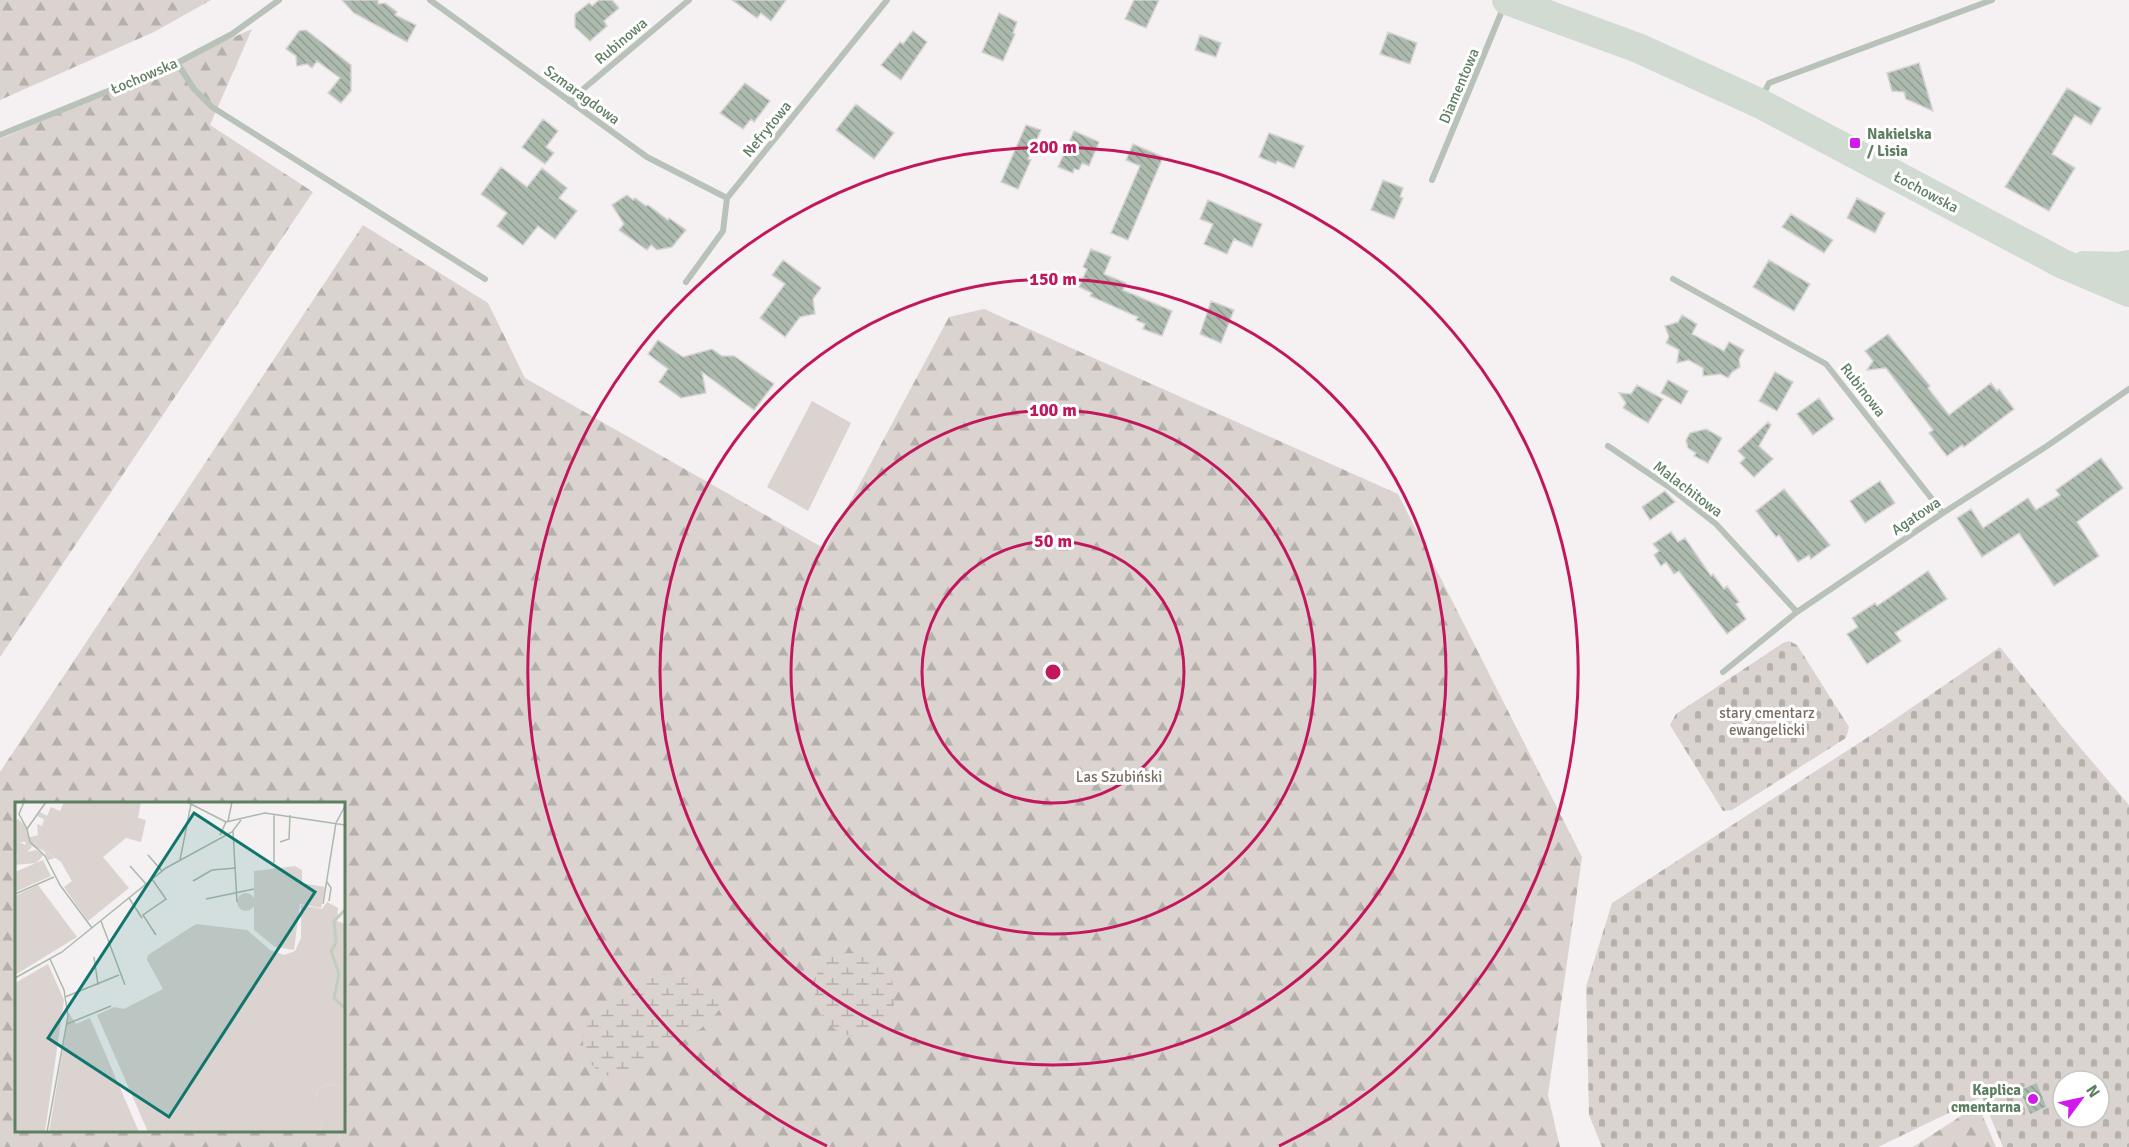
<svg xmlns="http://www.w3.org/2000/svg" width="2129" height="1147" font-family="Signika,sans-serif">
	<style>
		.forest { fill: url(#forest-firs); fill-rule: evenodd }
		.wetland { fill: url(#wetland-marsh) }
		.cemetery { fill: url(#cemetery-stones); fill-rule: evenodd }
		.garden { fill: #dad3d0 }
		.building { fill: url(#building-back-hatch); stroke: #d6d4d5; stroke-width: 1.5 }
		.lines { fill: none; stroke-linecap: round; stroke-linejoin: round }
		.street { stroke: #b8c2b9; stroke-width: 6 }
		.secondary { stroke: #d2dbd2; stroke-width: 30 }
		.ring { fill: none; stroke: #c2185b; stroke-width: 3 }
		.poi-dot { fill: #d219ed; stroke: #fff; stroke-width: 2 }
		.labels { text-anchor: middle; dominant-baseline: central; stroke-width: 6; stroke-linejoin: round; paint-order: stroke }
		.street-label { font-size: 15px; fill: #5e7e61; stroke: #fff }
		.poi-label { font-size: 15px; font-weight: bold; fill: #5e7e61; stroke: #fff; text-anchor: start }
		.park-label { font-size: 15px; fill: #7b6c61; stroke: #fff }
		.inset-river { fill: none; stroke: #c0cebe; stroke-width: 3 }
		.inset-road { fill: none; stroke: #abb9ab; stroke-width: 1.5 }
		.view { fill: #0f766e; fill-opacity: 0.15; stroke: #0f766e; stroke-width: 3 }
		.inset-edge { fill: none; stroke: #5e7e61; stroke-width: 3 }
		.centre { fill: #c2185b; stroke: #fff; stroke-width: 3 }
		.ring-label { font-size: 18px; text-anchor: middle; font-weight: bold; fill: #c2185b; stroke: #fff; stroke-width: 6; stroke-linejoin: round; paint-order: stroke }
	</style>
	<defs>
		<pattern id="forest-firs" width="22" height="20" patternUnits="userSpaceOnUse" patternTransform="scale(1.5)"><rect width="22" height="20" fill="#dad3d0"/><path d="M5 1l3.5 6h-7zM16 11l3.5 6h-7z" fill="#b4b0ac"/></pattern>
		<pattern id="wetland-marsh" width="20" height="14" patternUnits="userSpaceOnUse" patternTransform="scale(1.5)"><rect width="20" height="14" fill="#dad3d0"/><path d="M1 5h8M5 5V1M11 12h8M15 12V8" fill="none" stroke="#b4b0ac"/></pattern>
		<pattern id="cemetery-stones" width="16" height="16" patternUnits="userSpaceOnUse" patternTransform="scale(1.5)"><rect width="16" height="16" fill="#dad3d0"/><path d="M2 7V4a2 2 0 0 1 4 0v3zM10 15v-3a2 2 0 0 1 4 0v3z" fill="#b4b0ac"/></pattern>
		<pattern id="building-back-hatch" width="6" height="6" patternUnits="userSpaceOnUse" patternTransform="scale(1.5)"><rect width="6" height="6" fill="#adbaae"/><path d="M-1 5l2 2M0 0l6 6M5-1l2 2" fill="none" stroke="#909c91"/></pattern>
	</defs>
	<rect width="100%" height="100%" fill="#f5f1f2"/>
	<!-- forest -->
	<path class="forest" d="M0,0H211L154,32L0,100Z
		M252,29L210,125L313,192L0,657V139Z
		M363,225L488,303L525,378L825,549L949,317L984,309L1398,494L1582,857L1548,1095L1560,1147H0V772ZM16,804H344V1130H16Z
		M1978,1105L1996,1147H1913Z"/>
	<!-- wetland -->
	<path class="wetland" d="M850,952C886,954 895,971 894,1006C893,1014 885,1023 878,1028C874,1030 867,1036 862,1036C820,1041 796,980 832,956C837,954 845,953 850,952Z
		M665,974L690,980L707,988L715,993L721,1007C708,1027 687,1038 668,1051C654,1060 639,1071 623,1076C603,1082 584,1062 583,1043C582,1032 590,1021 596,1014C616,988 632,977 665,974Z"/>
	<!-- cemetery -->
	<path class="cemetery" d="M1789,641L1797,645L1849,727L1846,738L1732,810L1723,811L1670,725L1676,714L1783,643Z
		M2000,647L2061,725L2129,805V1147H2003L1982,1097L1878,1147H1602L1589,1115L1586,987L1612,903L1882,728ZM2063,1081H2099V1117H2063Z"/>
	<!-- garden -->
	<path class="garden" d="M812,401L851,423L808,511L767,487Z"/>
	<!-- building -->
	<path class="building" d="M342,0H378V4L385,3L397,12L395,15L416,25L407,42L354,13Z
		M599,0H612L619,8L604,21L607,26L590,41L575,27V14L589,3L592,6Z
		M732,0H786L771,21L761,13L757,18Z
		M1134,0H1159L1146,28L1125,19Z
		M999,13L1017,22L1013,33L1015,34L1003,61L982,52Z
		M306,30L351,65V91L341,103L328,93L340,78L317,61L312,68L307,64L297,66L296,56L286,49L299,31Z
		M913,31L927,42L901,80L881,65L900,42L903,44Z
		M1388,32L1417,43L1410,64L1380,54Z
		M1200,35L1221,43L1216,57L1195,50Z
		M1919,63L1933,111L1906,99L1904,92L1892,91L1887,73Z
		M745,83L770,101L754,122L751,119L743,129L720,113Z
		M2067,88L2101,108L2091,125L2075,115L2052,154L2075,168L2049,211L2005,187Z
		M856,104L894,133L874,159L836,130Z
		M543,119L558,131L546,147L554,153L545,164L522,147Z
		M1026,125L1041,130L1028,159L1031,160L1018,189L1001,182Z
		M1074,131L1099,142L1089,166L1082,163L1079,170L1074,169L1073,173L1058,167Z
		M1269,133L1304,146L1294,168L1277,161L1276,164L1259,157Z
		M1133,144L1163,157L1128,240L1111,233L1140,166L1126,160Z
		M501,167L527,187L542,168L567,188L559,198L577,211L555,239L538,226L523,245L497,226L507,213L481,194Z
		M1383,180L1403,188L1400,197L1403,198L1394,219L1371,210Z
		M627,195L633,200L635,198L646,206L648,205L668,220L669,218L686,230L672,247L657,250L651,245L647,250L619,230L624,224L612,205Z
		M1857,198L1885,213L1875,233L1847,218Z
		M1208,200L1262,224L1252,247L1234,239L1227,254L1204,244L1213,224L1200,219Z
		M1791,214L1833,240L1824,253L1782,227Z
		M1091,249L1111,257L1104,274L1126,283L1123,290L1172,311L1162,336L1143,329L1145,324L1136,320L1138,317L1090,296L1092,293L1079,287L1087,269L1083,267Z
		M783,260L821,288L813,299L815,314L800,317L785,337L760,318L785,284L772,275Z
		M1769,260L1810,284L1794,311L1753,287Z
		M1211,301L1234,310L1221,343L1200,334Z
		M1682,315L1697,324L1692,334L1724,351L1729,342L1744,350L1739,359L1740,367L1732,372L1728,378L1721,374L1703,376V368L1689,360L1677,363L1679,350L1666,343L1669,337L1665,326L1678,322Z
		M1888,334L1930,386L1928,388L1949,415L1991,383L1997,391L1999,389L2014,409L1964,447L1962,445L1947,456L1929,433L1933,430L1886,368L1867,370L1873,361L1865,351Z
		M658,340L683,357L712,349L722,356H734L774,384L754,410L702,372L706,393L681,398L659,382L668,369L648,354Z
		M1775,372L1793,382L1777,411L1759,401Z
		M1668,380L1688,391L1681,404L1661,393Z
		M1637,385L1663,399L1648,423L1623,408L1626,403L1619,393L1631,394Z
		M1819,398L1834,419L1813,435L1797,414Z
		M1768,422L1771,425L1759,446L1773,459L1754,477L1740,463L1745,458L1738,451Z
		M1706,429L1722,438L1708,463L1694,456L1696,453L1688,448L1686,440L1690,433Z
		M2101,458L2123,488L2077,522L2099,556L2054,586L2019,533L1982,557L1957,518L1971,509L1983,528L2028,498L2036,510L2060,495L2056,490Z
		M1880,481L1895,503L1865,523L1850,501Z
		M1784,489L1830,545L1811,559L1809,555L1798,562L1779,535L1776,537L1756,511Z
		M1665,491L1675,502L1650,520L1642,507Z
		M1671,532L1678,542L1685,538L1711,576L1713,574L1724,589L1727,586L1739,602L1736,604L1746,619L1727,634L1679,571L1674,574L1666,562L1661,566L1654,555L1659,551L1653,544Z
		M1928,571L1947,599L1895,633L1901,641L1867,664L1847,634L1858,627L1852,618L1875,603L1877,606Z
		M2037,1082L2047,1107L2030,1115L2019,1090Z"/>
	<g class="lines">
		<!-- street -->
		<path class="street" d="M430,0L647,157L727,198
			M177,63L194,89L212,107L485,279
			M1763,95L1769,83L1992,0
			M569,101L689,0
			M0,135L177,63L232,34L279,0
			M1432,180L1504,6
			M1673,279L1826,364L1943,513
			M686,282L723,231L727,198L887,0
			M1608,446L1669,487L1716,524L1797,612
			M1723,672L1797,612L1943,513L2047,446L2129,389"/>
		<!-- secondary -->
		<path class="secondary" d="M1507,0L1638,48L1759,103L2063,264L2129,292
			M2084,266L2118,267L2129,265"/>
	</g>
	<!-- distance rings -->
	<g class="ring">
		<circle cx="1053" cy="672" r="131"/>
		<circle cx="1053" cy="672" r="262"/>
		<circle cx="1053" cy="672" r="393"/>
		<path d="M827 1146A525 525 0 1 1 1279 1146"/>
	</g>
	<!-- markers -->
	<g class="poi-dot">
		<rect x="1849" y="137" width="12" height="12" rx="3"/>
		<circle cx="2033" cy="1099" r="6"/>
	</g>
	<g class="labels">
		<!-- street labels -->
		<g class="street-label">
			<text transform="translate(621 41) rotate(-40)">Rubinowa</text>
			<text transform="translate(144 76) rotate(-23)">Łochowska</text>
			<text transform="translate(1459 86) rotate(-67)">Diamentowa</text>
			<text transform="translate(582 95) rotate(36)">Szmaragdowa</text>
			<text transform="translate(767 129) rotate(-51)">Nefrytowa</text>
			<text transform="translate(1926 192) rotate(28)">Łochowska</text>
			<text transform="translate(1863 390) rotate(52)">Rubinowa</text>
			<text transform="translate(1688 489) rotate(37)">Malachitowa</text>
			<text transform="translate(1916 516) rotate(-34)">Agatowa</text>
		</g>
		<!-- poi labels -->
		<g class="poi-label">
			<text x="1867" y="134">Nakielska<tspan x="1867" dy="17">/ Lisia</tspan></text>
			<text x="2021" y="1090" text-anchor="end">Kaplica<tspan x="2021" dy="17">cmentarna</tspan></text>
		</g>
		<!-- park labels -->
		<g class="park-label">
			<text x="1767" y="713">stary cmentarz<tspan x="1767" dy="17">ewangelicki</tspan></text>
			<text x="1119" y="777">Las Szubiński</text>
		</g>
	</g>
	<!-- overview -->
	<g transform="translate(15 802)">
		<rect width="330" height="330" fill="#f5f1f2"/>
		<path d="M25,10L32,14L20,41L40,56L33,58L29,49L14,43L17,45L12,50L21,48L29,53L21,61L0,63L5,40L10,43L12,36L23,33L22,22L27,24L29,17L22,14ZM314,282L330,286V330H301L309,318L301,300L302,287Z" fill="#dad3d0"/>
		<path d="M3,17L11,24L15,40H5L6,48L0,54V18ZM312,100L323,106L322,119L330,122V286L314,282L302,287L301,300L308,308L309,318L301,330H133L82,213L99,205L109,207L148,187L132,158L133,153L181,122L232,128L255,148L269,153L280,149L286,136V103L307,107ZM33,162L49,198L30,330H0V181ZM54,211L61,222L75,216L124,330H34Z" fill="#dad3d0"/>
		<path d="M324,123L323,156L330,166V221L313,226L307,217L316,199L313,186L301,176V165L318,143L316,128Z" fill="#dad3d0"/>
		<path d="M280,64L287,68V81L310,85L306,106L285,102L279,148L260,145L239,128V69ZM222 100a9 9 0 1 1 18 0a9 9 0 1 1-18 0Z" fill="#dad3d0"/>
		<path d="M49,0H126L123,16L131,18L126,40L111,36L88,55L114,86L73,119L49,85L57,79L46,60L20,41L36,5L45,9ZM28,58L36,74L0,90V70ZM23,83L62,135L0,173V94Z" fill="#dad3d0"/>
		<path class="inset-river" d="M330,108L319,119L321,141L316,149L324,172L319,196L330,206"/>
		<path class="inset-road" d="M9,0L4,12L12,27M31,0L12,27L15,40L30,54L45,83L77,126M172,0L211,20M213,19L217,0M218,29L222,100M205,33L211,20L250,11L330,23M265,40L274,37L275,13M133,53L147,69M165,58L176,2M259,61V12M115,64L131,82M137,77L151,97L128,113L141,133M178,79L197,68L221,66M312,80L316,86L314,99M0,92L39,75M114,96L127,116M191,97L239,87M308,102L321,21L330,4M86,119L110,183M79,155L83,183M0,176L47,150L151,66L217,30L226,18M50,195L104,173M52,222L96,204M32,330L53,214L49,188L35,157"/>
		<path class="view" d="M179,11L300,90L154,315L33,236Z"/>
		<rect width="330" height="330" class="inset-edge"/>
	</g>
	<circle cx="1053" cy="672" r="9" class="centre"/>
	<g class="ring-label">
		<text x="1053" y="153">200 m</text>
		<text x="1053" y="285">150 m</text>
		<text x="1053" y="416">100 m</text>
		<text x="1053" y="547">50 m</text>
	</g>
	<!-- north arrow -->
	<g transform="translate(2081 1099) rotate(57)"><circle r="28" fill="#ffffff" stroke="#bfcbc0" stroke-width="1.5"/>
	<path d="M0-4.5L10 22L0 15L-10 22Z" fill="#d219ed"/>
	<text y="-9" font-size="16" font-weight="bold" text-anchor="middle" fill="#5e7e61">N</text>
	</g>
</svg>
